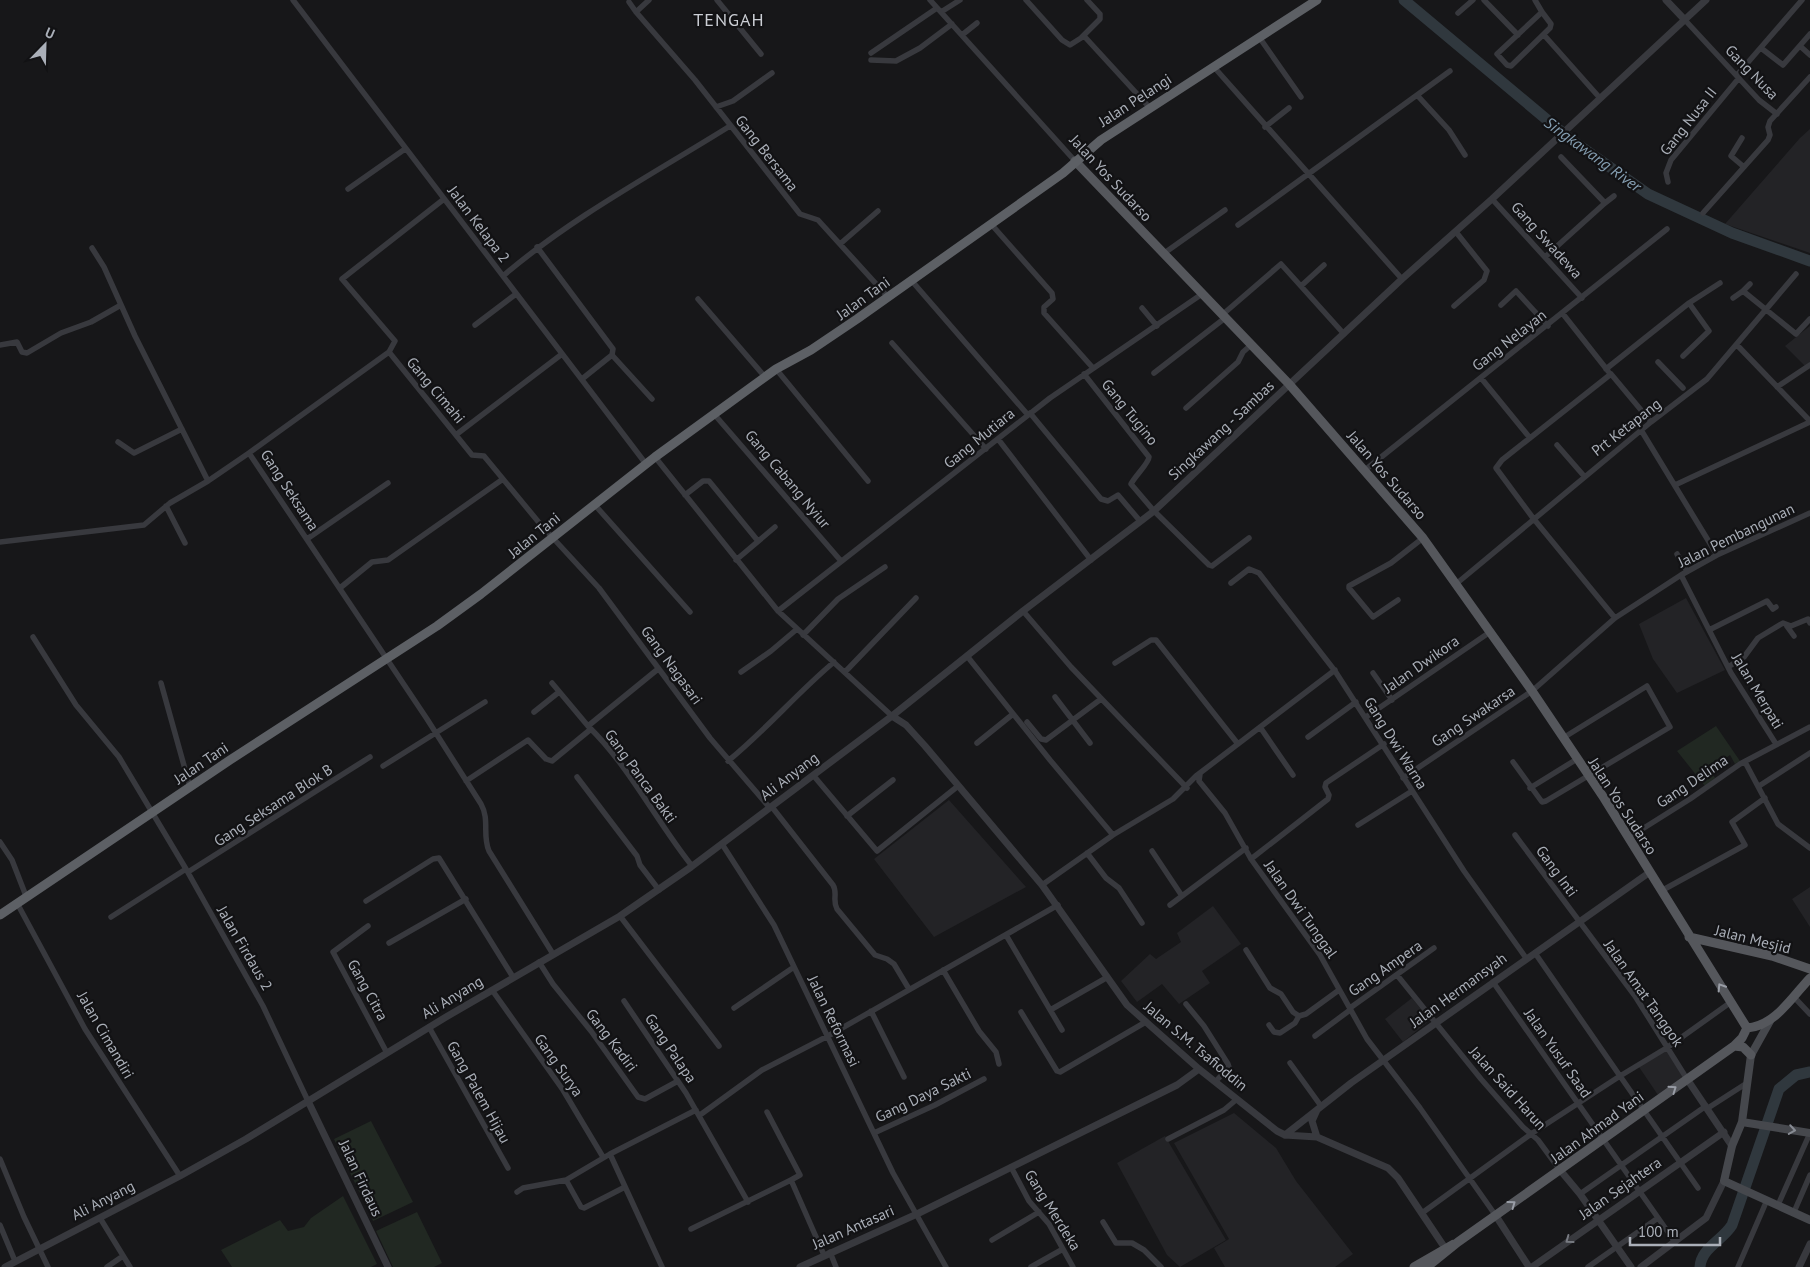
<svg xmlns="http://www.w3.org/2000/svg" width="1810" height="1267" font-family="'PT Sans',sans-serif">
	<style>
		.built { fill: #232326 }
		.green { fill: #212822 }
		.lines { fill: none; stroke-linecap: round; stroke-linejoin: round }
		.river { stroke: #30383e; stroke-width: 11 }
		.minor { stroke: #38393e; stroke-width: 5.5 }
		.tertiary { stroke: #38393e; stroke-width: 7 }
		.secondary { stroke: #46484d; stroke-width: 8 }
		.primary { stroke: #55575c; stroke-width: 9 }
		.trunk { stroke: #5d6065; stroke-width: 9 }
		.oneway { stroke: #999da6 }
		.oneway2 { stroke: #878b93 }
		.oneway3 { stroke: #777a81 }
		.labels { text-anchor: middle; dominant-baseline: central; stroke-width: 4.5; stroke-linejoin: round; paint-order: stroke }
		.street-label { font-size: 15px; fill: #aaafb8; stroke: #121214 }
		.water-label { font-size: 16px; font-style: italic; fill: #849db0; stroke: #121214 }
		.quarter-label { font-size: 18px; letter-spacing: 1px; fill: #cbced4; stroke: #121214 }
	</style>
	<rect width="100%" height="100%" fill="#171719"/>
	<!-- built -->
	<path class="built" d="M1810,129V253L1725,224L1800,138Z
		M1810,326V362L1805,366L1785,346Z
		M1686,598L1725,670L1677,693L1653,659L1639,624Z
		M949,800L1026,887L934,937L874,859Z
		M1810,887V927L1792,899Z
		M1213,906L1241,944L1202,971L1210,983L1179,1004L1162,984L1137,1002L1121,981L1150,954L1156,959L1181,942L1177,933Z
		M1412,998L1430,1020L1403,1042L1385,1019Z
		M1665,1048L1685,1076L1658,1095L1639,1067Z
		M1234,1113L1276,1148L1296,1181L1353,1254L1335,1267H1225L1214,1248L1229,1239L1174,1143Z
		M1165,1136L1226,1240L1180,1267L1167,1255L1117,1163Z"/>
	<!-- green -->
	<path class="green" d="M1716,726L1740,761L1735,764L1730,755L1710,769L1715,778L1705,786L1677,751Z
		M371,1121L413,1202L373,1221L334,1139Z
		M343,1196L377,1264L371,1267H232L221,1250L280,1220L288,1231L304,1227L311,1218Z
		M417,1212L442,1263L434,1267H393L376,1231Z"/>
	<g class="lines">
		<!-- river -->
		<path class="river" d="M1404,0L1570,139L1648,194L1732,233L1810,261
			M1700,1267C1701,1248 1722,1241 1732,1225L1779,1089L1796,1075L1810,1072"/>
		<!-- minor -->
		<path class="minor" d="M293,0L646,464
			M717,0L761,54
			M930,0L1075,161
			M1026,0L1062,40L1070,45L1081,38L1100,19V14L1087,0
			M1484,0L1518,35
			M1535,0L1542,12L1497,54L1507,65L1511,66L1550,28L1551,24L1542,12
			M629,2L636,12L649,0
			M636,12L695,80L800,214L818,220L888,297
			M941,12L960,0
			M1458,13L1473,0
			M1684,19L1759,100L1777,114
			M962,35L977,23
			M1544,35L1599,97
			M1084,36L1150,108
			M1259,37L1301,97
			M1800,46L1810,55
			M1761,48L1783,65L1810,34
			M871,53L937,8
			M871,60L896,61L920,48L952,24
			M1213,66L1402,279
			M1737,75L1802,0
			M1417,95L1450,71
			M716,107L733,101L772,73
			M1265,127L1289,108
			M1742,138L1731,156L1744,167
			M1668,182L1666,173L1671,160L1739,78
			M348,189L405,149
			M444,199L342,279L395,341L389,352L472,455L484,456L541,525L599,588L710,738L770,808
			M1492,199L1582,298
			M1605,203L1614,196
			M1703,213L1768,140L1770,135L1768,127L1770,121L1810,77
			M991,224L1052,293L1053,299L1044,307V313L1093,368
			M1238,225L1417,95L1449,130L1465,155
			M840,244L878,211
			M537,247L613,349L612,355L582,379
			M1163,254L1225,210
			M1545,257L1605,203L1561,157
			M503,276C572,217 653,174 730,126
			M911,280L1028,415
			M1301,286L1324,265
			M1743,291L1750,284
			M1733,298L1743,291L1796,334L1810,319
			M698,299L765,377
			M1501,305L1516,291L1548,326
			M1454,306L1484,280L1487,271L1456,232
			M1142,308L1157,326
			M1563,314L1608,371
			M1222,315L1281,264L1344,334
			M475,325L516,294
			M892,343L986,449
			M0,345L17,342L22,352L27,353L61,333L91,322L121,305
			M1737,345L1810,421
			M389,352L249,453L427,719L481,804C490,820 482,835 489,851L553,954
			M612,355L652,399
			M1683,356L1709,331L1689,303
			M1658,362L1683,388
			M776,369L868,481
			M1606,369L1689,303L1720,283
			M1154,373L1225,318
			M1084,374L1149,457C1149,463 1135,476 1131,484L1154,511L1209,565L1212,566L1249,538
			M1481,378L1530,438
			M1777,387L1810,365
			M1186,408L1238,362L1243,352L1251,345
			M1030,413L1101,499L1108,501L1118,495L1140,521
			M714,414L841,561
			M1641,430L1717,555
			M457,434L562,354
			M998,439L1091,560
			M118,442L134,453L182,429
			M1557,445L1584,476
			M655,457L778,611L892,716
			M1365,470L1667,229
			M208,481L249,453
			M1675,485L1810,422
			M685,495L703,481H709L758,541
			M594,504L690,612
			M166,506L185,543
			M307,539L388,483
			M0,542L144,525L170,503L208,481L135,336L104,267L92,248
			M1677,554L1687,571
			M736,560L775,527
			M1681,575L1731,673L1776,744
			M1231,583L1249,569L1259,573L1335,671L1464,871L1526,958
			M1456,584L1651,422L1707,379L1796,274
			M340,588L372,562L388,560L503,479
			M1398,600L1373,617L1349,588V586L1391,563L1423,538
			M778,611L1050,398L1202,294
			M1023,611L1071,667L1187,788
			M1615,618L1533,518L1496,468L1502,460L1611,374L1651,422
			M1786,625L1794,636
			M1709,630L1767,601L1773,609L1776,607
			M803,635L838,599L885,567
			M33,637L76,705L119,757L186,869L263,1006L308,1101
			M967,656L1050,760L1113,835
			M1115,663L1151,640H1156L1238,744
			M1728,667L1744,657L1758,638L1783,623L1791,626L1808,619L1810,623
			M658,669L588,726C630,767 656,821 692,866
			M741,672L771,651L797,629
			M845,672L916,598
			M1373,673L1392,700
			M161,683L190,787
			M552,683L588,726
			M1055,697L1090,743
			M534,712L559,692
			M1366,717L1490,632
			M1027,722L1041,739L1046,740L1101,699
			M1260,727L1293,775
			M1308,737L1356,702
			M977,743L1013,714
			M728,761C766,730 797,693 834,662
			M1513,762L1542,802L1546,801L1670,727L1647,686L1563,738
			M1745,762L1778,824L1810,848
			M383,766L485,702
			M1200,774L1199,781L1225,813L1251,859L1320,955L1367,1039L1420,1108L1496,1216
			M813,775L877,851L958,786
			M577,777L637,856L640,865L659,890
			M1403,778L1532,691L1615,618L1681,575L1717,555L1810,513
			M466,781L528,740L546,759L552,761L591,729
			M1759,786L1810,753
			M1530,788L1577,759
			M772,807L833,885C838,893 832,900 837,909L875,955L887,959L894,964L909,989
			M847,816L893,780
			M1358,825L1412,791
			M1515,835L1635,996L1687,1079
			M1628,838L1690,799L1740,764L1810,727
			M0,842L12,860L26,896
			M722,844L774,925L893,1173L946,1267
			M1152,851L1182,896
			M1087,853L1106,878L1119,888L1142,923
			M1251,859L1328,799L1329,795L1325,787L1326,783L1384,744
			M188,872L370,757
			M1042,885L1113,835L1173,799L1196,776L1335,670
			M1661,891L1745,845L1732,822L1765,798
			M366,901L433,859L439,858L513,977
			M17,903L85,1029L180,1176
			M1170,905L1246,848
			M620,916L719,1046
			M111,917L186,869
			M368,926L333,952L387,1053
			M1006,935L1062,1030
			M389,943L466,899
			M1246,950L1270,988L1281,994L1293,1012L1299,1016L1306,1014L1339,990
			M539,962L553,984L591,1031L638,1097L645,1099L678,1081
			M943,970L979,1031L996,1052L999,1064
			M1397,975L1481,1079L1523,1127L1538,1140L1560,1170
			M1493,982L1675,1242
			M492,990L563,1090L603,1157
			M1793,996L1810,1014
			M624,1001L686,1093L748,1202
			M1186,1004L1204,1026L1228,1064L1229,1067L1216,1081
			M734,1008L794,967
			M1350,1008L1434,948
			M1052,1009L1106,978
			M871,1011L904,1077
			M1021,1012L1057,1071L1060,1072L1144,1023
			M1269,1025L1274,1032L1280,1033L1295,1023L1299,1016
			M429,1027L508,1168
			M1315,1036L1350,1010
			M1290,1063L1321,1106
			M1708,1108L1747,1083
			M767,1112L800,1175L791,1180L824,1255
			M700,1115L762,1070L828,1036L1058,905
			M874,1133L935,1105L984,1079
			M1168,1139L1224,1110L1237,1099
			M610,1154L696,1110
			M0,1159L24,1217L48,1267
			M1011,1167L1029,1201L1049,1224L1073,1267
			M566,1180L581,1207L584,1208L625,1187
			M1698,1188L1620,1076L1668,1047L1731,1002
			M517,1192L523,1188L566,1180L610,1154L662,1267
			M1580,1194L1706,1106
			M1778,1205L1810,1133
			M1794,1212L1810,1175
			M1422,1213L1531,1134L1620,1076L1535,953
			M100,1218L130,1267
			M1103,1222L1116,1243H1132L1144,1250L1161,1267
			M0,1225L15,1261
			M691,1229L791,1180
			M992,1240L1039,1212
			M830,1252L836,1267
			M107,1267L123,1256
			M1031,1267L1063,1249
			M1588,1267L1658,1218
			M1738,1267L1767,1200"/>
		<!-- tertiary -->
		<path class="tertiary" d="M1666,0L1684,19
			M892,716L906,725L925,746L1042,885L1127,1005L1199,1069L1277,1131L1285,1135L1317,1137L1388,1168L1398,1178L1445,1248
			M1687,1079L1732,1146
			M308,1101L388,1267
			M1317,1110L1312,1121L1317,1137
			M1285,1135L1351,1083L1650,872
			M1560,1170L1580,1194L1631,1267
			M1496,1216L1529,1267
			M5,1267L180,1176L246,1139L446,1017L620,916L691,867L892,716L1023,611L1154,511L1402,279L1492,199L1706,0
			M800,1267L917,1214L1177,1085L1199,1069
			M1532,1267L1724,1132
			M1641,1267L1706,1218L1724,1181
			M1799,1267L1810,1244"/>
		<!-- secondary -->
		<path class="secondary" d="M1770,1021L1751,1055L1742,1122L1732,1146L1724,1181L1810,1220
			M1742,1122L1810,1133"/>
		<!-- primary -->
		<path class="primary" d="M1075,161L1289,384L1423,538L1532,691L1604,798L1747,1028
			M1689,937L1772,956L1810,969
			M1747,1028C1775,1026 1792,997 1810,978
			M1734,1046L1743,1047L1751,1055
			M1414,1267L1454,1244
			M1427,1267L1458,1242L1734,1046L1742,1038L1747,1028"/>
		<!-- trunk -->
		<path class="trunk" d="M0,915L230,760L437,626L481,594L655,457L776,369L811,350L857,319L1063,173L1101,140L1317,0"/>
	</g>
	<!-- one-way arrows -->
	<defs><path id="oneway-chevron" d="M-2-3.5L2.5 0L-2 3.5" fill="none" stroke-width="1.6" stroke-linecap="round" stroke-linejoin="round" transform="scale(1.25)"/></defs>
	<g class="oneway">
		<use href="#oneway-chevron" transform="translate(1721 987) rotate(-122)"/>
		<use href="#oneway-chevron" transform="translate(1673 1089) rotate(-35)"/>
		<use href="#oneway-chevron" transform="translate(1512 1204) rotate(-36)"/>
	</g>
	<use class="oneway2" href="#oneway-chevron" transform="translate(1792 1130) rotate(9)"/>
	<use class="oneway3" href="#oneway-chevron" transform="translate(1569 1240) rotate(144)"/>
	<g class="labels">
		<!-- street labels -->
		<g class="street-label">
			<text transform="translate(1752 72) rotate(46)">Gang Nusa</text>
			<text transform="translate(1135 100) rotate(-33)">Jalan Pelangi</text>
			<text transform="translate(1688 121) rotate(-52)">Gang Nusa II</text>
			<text transform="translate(767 153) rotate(52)">Gang Bersama</text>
			<text transform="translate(1111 178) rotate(47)">Jalan Yos Sudarso</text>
			<text transform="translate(479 224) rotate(53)">Jalan Kelapa 2</text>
			<text transform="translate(1547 240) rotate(48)">Gang Swadewa</text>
			<text transform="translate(863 298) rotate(-36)">Jalan Tani</text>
			<text transform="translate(1509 340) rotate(-38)">Gang Nelayan</text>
			<text transform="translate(436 390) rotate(50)">Gang Cimahi</text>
			<text transform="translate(1130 412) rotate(51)">Gang Tugino</text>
			<text transform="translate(1626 427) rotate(-38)">Prt Ketapang</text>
			<text transform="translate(1221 430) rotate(-43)">Singkawang - Sambas</text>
			<text transform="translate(979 438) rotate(-39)">Gang Mutiara</text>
			<text transform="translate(1387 475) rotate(49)">Jalan Yos Sudarso</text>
			<text transform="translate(788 479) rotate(50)">Gang Cabang Nyiur</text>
			<text transform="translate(290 490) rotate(57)">Gang Seksama</text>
			<text transform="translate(534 535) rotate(-39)">Jalan Tani</text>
			<text transform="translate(1736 535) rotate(-26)">Jalan Pembangunan</text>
			<text transform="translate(1421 664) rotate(-35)">Jalan Dwikora</text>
			<text transform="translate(672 665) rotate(54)">Gang Nagasari</text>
			<text transform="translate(1758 691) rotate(59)">Jalan Merpati</text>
			<text transform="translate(1473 716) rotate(-34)">Gang Swakarsa</text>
			<text transform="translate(1396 743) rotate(58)">Gang Dwi Warna</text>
			<text transform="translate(201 763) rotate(-34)">Jalan Tani</text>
			<text transform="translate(641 776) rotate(54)">Gang Panca Bakti</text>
			<text transform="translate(789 776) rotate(-37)">Ali Anyang</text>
			<text transform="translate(1692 781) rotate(-34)">Gang Delima</text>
			<text transform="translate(273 805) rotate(-33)">Gang Seksama Blok B</text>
			<text transform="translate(1623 806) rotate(57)">Jalan Yos Sudarso</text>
			<text transform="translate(1557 871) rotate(54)">Gang Inti</text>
			<text transform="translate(1301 909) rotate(55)">Jalan Dwi Tunggal</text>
			<text transform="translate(1753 939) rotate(14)">Jalan Mesjid</text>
			<text transform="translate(245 948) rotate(60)">Jalan Firdaus 2</text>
			<text transform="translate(1385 968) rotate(-35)">Gang Ampera</text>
			<text transform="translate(368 990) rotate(61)">Gang Citra</text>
			<text transform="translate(1458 990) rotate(-36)">Jalan Hermansyah</text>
			<text transform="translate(1644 993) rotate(55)">Jalan Amat Tanggok</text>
			<text transform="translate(452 997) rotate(-31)">Ali Anyang</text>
			<text transform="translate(834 1021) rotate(64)">Jalan Reformasi</text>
			<text transform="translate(106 1035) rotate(60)">Jalan Cimandiri</text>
			<text transform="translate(612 1040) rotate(53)">Gang Kadiri</text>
			<text transform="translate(1196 1046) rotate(40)">Jalan S.M. Tsafioddin</text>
			<text transform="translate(671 1048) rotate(56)">Gang Palapa</text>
			<text transform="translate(1558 1053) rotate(55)">Jalan Yusuf Saad</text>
			<text transform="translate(559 1065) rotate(55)">Gang Surya</text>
			<text transform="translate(1508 1088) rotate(48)">Jalan Said Harun</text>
			<text transform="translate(479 1092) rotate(61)">Gang Palem Hijau</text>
			<text transform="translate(923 1095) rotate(-26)">Gang Daya Sakti</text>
			<text transform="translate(1597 1127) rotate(-36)">Jalan Ahmad Yani</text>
			<text transform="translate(361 1178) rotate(65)">Jalan Firdaus</text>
			<text transform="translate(1620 1188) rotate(-35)">Jalan Sejahtera</text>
			<text transform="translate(103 1200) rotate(-27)">Ali Anyang</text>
			<text transform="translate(1053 1210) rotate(58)">Gang Merdeka</text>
			<text transform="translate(853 1227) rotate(-24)">Jalan Antasari</text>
		</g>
		<!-- water labels -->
		<g class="water-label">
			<text transform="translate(1593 154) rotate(36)">Singkawang River</text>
		</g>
		<!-- quarter labels -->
		<g class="quarter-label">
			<text x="729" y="19">TENGAH</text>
		</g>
	</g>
	<!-- north arrow -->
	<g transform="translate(45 45) rotate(23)" stroke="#121214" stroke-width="4" paint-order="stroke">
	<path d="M0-4L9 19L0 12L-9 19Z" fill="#aaafb8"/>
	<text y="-8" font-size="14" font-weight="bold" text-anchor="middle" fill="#aaafb8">U</text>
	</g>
	<!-- scale -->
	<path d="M1630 1237v8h90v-8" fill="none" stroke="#aaafb8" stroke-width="2.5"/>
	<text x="1638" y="1237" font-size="15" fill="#aaafb8" stroke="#121214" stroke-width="4" paint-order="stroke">100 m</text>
</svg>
